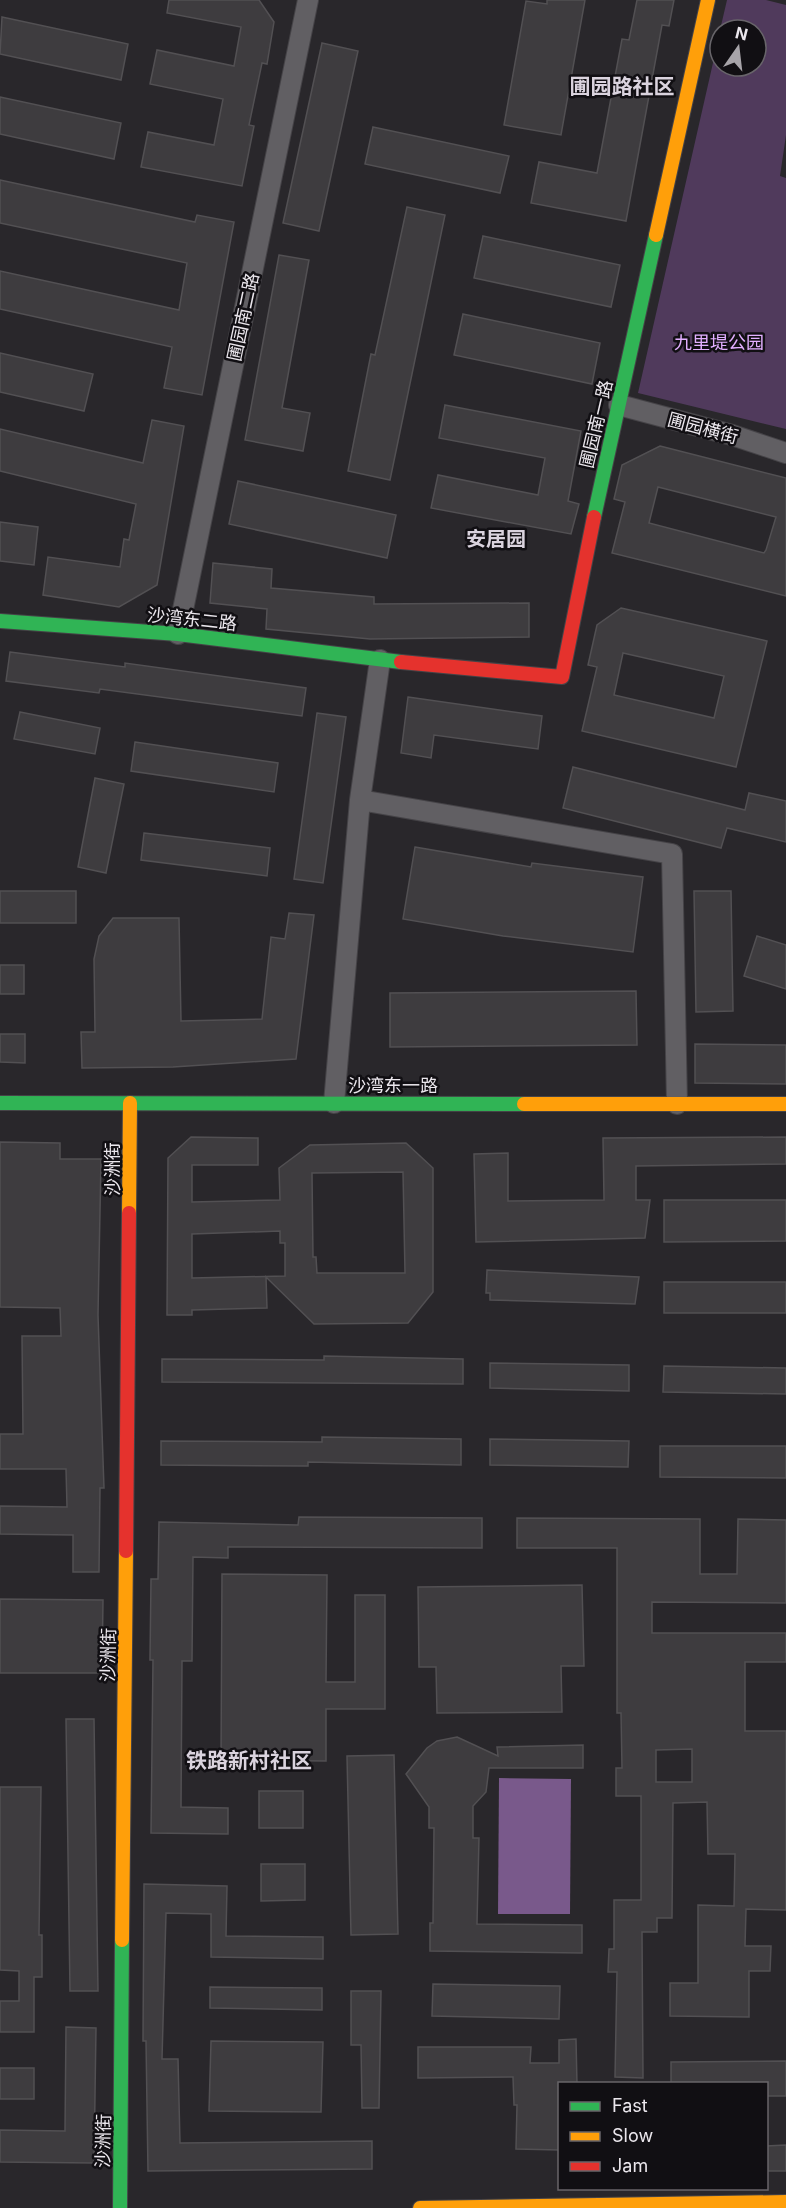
<svg xmlns="http://www.w3.org/2000/svg" width="786" height="2208" font-family="Inter,'Noto Sans SC',sans-serif">
	<style>
		.green { fill: #503a5c }
		.water { fill: #79598b }
		.building { fill: #3e3c3f; stroke: #525053; stroke-width: 1.5; fill-rule: evenodd }
		.lines { fill: none; stroke-linecap: round; stroke-linejoin: round }
		.street-casing { stroke: #454347; stroke-width: 22 }
		.fast-casing { stroke: #454347; stroke-width: 16 }
		.slow-casing { stroke: #454347; stroke-width: 16 }
		.jam-casing { stroke: #454347; stroke-width: 16 }
		.street { stroke: #615f63; stroke-width: 20 }
		.fast { stroke: #30b455; stroke-width: 14 }
		.slow { stroke: #ff9f0a; stroke-width: 14 }
		.jam { stroke: #e5322d; stroke-width: 14 }
		.labels { text-anchor: middle; dominant-baseline: central; stroke-width: 5; stroke-linejoin: round; paint-order: stroke }
		.street-label { font-size: 18px; fill: #ebe7ed; stroke: #110f13 }
		.park-label { font-size: 18px; fill: #e2afff; stroke: #110f13 }
		.neighbourhood-label { font-size: 20px; font-weight: bold; fill: #dad3de; stroke: #110f13 }
		.quarter-label { font-size: 21px; font-weight: bold; fill: #dad3de; stroke: #110f13 }
	</style>
	<rect width="100%" height="100%" fill="#29272b"/>
	<!-- green -->
	<path class="green" d="M727,0H766L786,5V135L780,176L786,178V429L638,393L720,32V66H756V30H720Z"/>
	<!-- water -->
	<path class="water" d="M499,1778L571,1779L570,1914H498Z"/>
	<!-- building -->
	<path class="building" d="M169,0H259L274,22L267,64L262,63L249,125L254,126L242,186L141,167L148,132L214,145L223,99L150,84L157,50L234,66L241,27L167,13Z
		M547,0H585L561,135L504,125L526,1L547,4Z
		M637,0H674L669,26L662,25L626,221L531,203L539,162L597,173L622,39L629,40Z
		M2,17L128,44L121,80L0,54Z
		M322,43L358,51L319,231L283,223Z
		M0,97L121,123L114,159L0,134Z
		M373,127L509,156L500,193L365,164Z
		M0,180L195,222L197,215L234,222L202,395L164,388L172,347L0,309V271L179,310L187,263L0,223Z
		M407,207L445,215L390,480L348,471L371,354L375,355Z
		M483,236L620,265L611,307L474,278Z
		M279,255L309,260L282,408L310,413L303,451L245,440Z
		M463,314L600,343L592,384L454,355Z
		M0,353L93,374L84,411L0,392Z
		M445,405L581,431L568,501L579,504L571,534L431,508L438,475L538,495L545,458L439,438Z
		M152,420L184,426L157,585L119,607L43,595L48,557L120,567L124,539L129,540L136,504L0,471V429L143,463Z
		M660,446L786,478V596L612,553L625,502L614,499L622,465ZM658,487L776,517L766,550L764,553L649,523Z
		M238,481L396,515L387,558L229,524Z
		M0,522L38,527L34,565L0,561Z
		M213,563L272,569L271,588L374,597V604L529,603V637L370,639L266,629L267,609L210,603Z
		M621,608L767,641L736,767L582,731L597,667L588,665L597,625ZM623,653L724,676L714,718L614,695Z
		M10,652L125,667V663L306,688L302,716L100,689L99,693L6,681Z
		M408,697L542,716L538,749L434,735L431,758L401,753Z
		M20,712L100,728L95,754L14,739Z
		M317,713L346,717L323,883L294,879Z
		M135,742L278,763L274,792L131,771Z
		M573,767L745,810L749,793L786,801V842L727,828L721,848L563,808Z
		M95,778L124,784L106,873L78,867Z
		M144,833L270,848L267,876L141,860Z
		M415,847L531,867L532,863L643,877L633,952L503,936L403,919Z
		M0,891H76V923H0Z
		M694,891H731L733,1011L696,1012Z
		M289,913L314,915L296,1059L173,1067L82,1068L81,1032H95L94,959L99,936L113,918H179L181,1021L262,1019L271,937L285,939Z
		M757,936L786,945V989L744,976Z
		M0,965H24V994H0Z
		M636,991L637,1045L390,1047V993Z
		M0,1034H25V1063L0,1062Z
		M695,1044L786,1045V1084L695,1083Z
		M191,1137L258,1138V1165H192V1202L280,1200L279,1168L310,1145L406,1143L433,1168V1292L408,1323L314,1324L266,1277L267,1308L192,1310V1315H167L168,1158ZM403,1172L405,1273H317L316,1257H313L312,1173ZM280,1231V1243H285V1276L192,1278V1234Z
		M786,1137V1164L636,1166V1200H650L645,1238L476,1242L474,1154L508,1153V1201L604,1200L603,1138Z
		M0,1142L60,1143V1159H101L98,1315L104,1488H100L99,1572H73V1535L0,1534V1506L67,1507L66,1469H0V1434H23L22,1336H61L60,1308L0,1307Z
		M664,1200H786V1241L664,1242Z
		M487,1270L639,1277L635,1304L490,1300V1293H486Z
		M664,1282H786V1313H664Z
		M324,1356L463,1359V1384L162,1382V1359L324,1360Z
		M490,1363L629,1365V1391L490,1388Z
		M664,1366L786,1368V1394L663,1392Z
		M322,1437L461,1439V1465L308,1462V1466L161,1465V1441L322,1442Z
		M490,1439L629,1441L628,1467L490,1465Z
		M660,1446H786V1478L660,1477Z
		M299,1517L482,1518V1548L228,1547V1558L193,1557L192,1661H182L181,1807L228,1808V1834L151,1833L153,1660H150L151,1579H158L159,1522L298,1525Z
		M517,1518L700,1519V1574H737L738,1519L786,1520V1603L652,1602V1633H786V1662H745V1731H786V1910L746,1909L745,1946H771L770,1971H749V2017L670,2016V1983H698V1905L734,1906L735,1854H708L707,1802L673,1803L672,1918H657V1932H642L643,2078L615,2077L617,1972H608L609,1949H614V1900H641V1796H616V1768H622L621,1713H617V1548H517ZM692,1749V1782H656V1750Z
		M222,1574L327,1575L326,1682H355V1595H385V1709H326V1761L221,1760Z
		M582,1585L584,1666H561L562,1712L437,1713L436,1667H419L418,1587Z
		M0,1599L103,1600L102,1673H0Z
		M66,1719H94L98,1991H70Z
		M457,1737L498,1756L497,1747L583,1745V1768H489L486,1792L473,1806V1838H479L477,1924L582,1925V1953L430,1951V1923H433L434,1828H429V1807L406,1774L427,1748L437,1741Z
		M394,1755L398,1934L351,1935L347,1756Z
		M0,1787H41L39,1935H42V1977H34V2032H0V2001H19V1971L0,1970Z
		M259,1791H303V1828H259Z
		M261,1864H305V1900L261,1901Z
		M144,1884L227,1886L226,1936L323,1937V1959L211,1957V1914L166,1913L162,2059H178L180,2143L372,2141V2169L148,2171L146,2041H143Z
		M433,1984L560,1986L559,2019L432,2016Z
		M210,1987L322,1988V2010L210,2008Z
		M351,1991H381L379,2108H362L361,2045H351Z
		M66,2027L96,2028L94,2163L0,2162V2130L65,2131Z
		M576,2039L577,2084H560V2150L516,2149L517,2105H514L513,2077L418,2078V2047H531L530,2063H559V2040Z
		M211,2041L323,2042L321,2112L209,2111Z
		M786,2061V2096H766V2084H671V2062Z
		M0,2068H34V2099H0Z
		M786,2145V2171H766V2146Z"/>
	<g class="lines">
		<defs>
			<path id="street" d="M619,405L732,435L786,453
				M178,634L308,0
				M360,800L672,854L677,1104
				M334,1103L360,800L380,660"/>
			<path id="fast" d="M594,517L656,235
				M0,621L178,634L401,662
				M0,1103L524,1104
				M120,2208L122,1940"/>
			<path id="slow" d="M656,235L708,0
				M524,1104H786
				M129,1213L130,1103
				M122,1940L126,1551
				M420,2208L786,2202"/>
			<path id="jam" d="M401,662L562,677L594,517
				M126,1551L129,1213"/>
		</defs>
		<!-- street casing -->
		<use href="#street" class="street-casing"/>
		<!-- fast casing -->
		<use href="#fast" class="fast-casing"/>
		<!-- slow casing -->
		<use href="#slow" class="slow-casing"/>
		<!-- jam casing -->
		<use href="#jam" class="jam-casing"/>
		<!-- street -->
		<use href="#street" class="street"/>
		<!-- fast -->
		<use href="#fast" class="fast"/>
		<!-- slow -->
		<use href="#slow" class="slow"/>
		<!-- jam -->
		<use href="#jam" class="jam"/>
	</g>
	<g class="labels">
		<!-- street labels -->
		<g class="street-label">
			<text transform="translate(243 317) rotate(-78)">圃园南二路</text>
			<text transform="translate(596 424) rotate(-77)">圃园南一路</text>
			<text transform="translate(703 428) rotate(15)">圃园横街</text>
			<text transform="translate(192 619) rotate(6)">沙湾东二路</text>
			<text x="393" y="1085">沙湾东一路</text>
			<text transform="translate(112 1169) rotate(-90)">沙洲街</text>
			<text transform="translate(108 1655) rotate(-89)">沙洲街</text>
			<text transform="translate(103 2141) rotate(-89)">沙洲街</text>
		</g>
		<!-- park labels -->
		<g class="park-label">
			<text x="719" y="342">九里堤公园</text>
		</g>
		<!-- neighbourhood labels -->
		<g class="neighbourhood-label">
			<text x="496" y="539">安居园</text>
		</g>
		<!-- quarter labels -->
		<g class="quarter-label">
			<text x="622" y="86">圃园路社区</text>
			<text x="249" y="1760">铁路新村社区</text>
		</g>
	</g>
	<!-- legend -->
	<rect x="558" y="2082" width="210" height="108" fill="#110f13" stroke="#68656a" stroke-width="1.5"/>
	<rect x="570" y="2102" width="30" height="9" fill="#30b455" stroke="#68656a" stroke-width="1.5"/>
	<text x="612" y="2112" font-size="18" fill="#ebe7ed">Fast</text>
	<rect x="570" y="2132" width="30" height="9" fill="#ff9f0a" stroke="#68656a" stroke-width="1.5"/>
	<text x="612" y="2142" font-size="18" fill="#ebe7ed">Slow</text>
	<rect x="570" y="2162" width="30" height="9" fill="#e5322d" stroke="#68656a" stroke-width="1.5"/>
	<text x="612" y="2172" font-size="18" fill="#ebe7ed">Jam</text>
	<!-- north arrow -->
	<g transform="translate(738 48) rotate(14)"><circle r="28" fill="#110f13" stroke="#68656a" stroke-width="1.5"/>
	<path d="M0-4.5L10 22L0 15L-10 22Z" fill="#a7a4a9"/>
	<text y="-9" font-size="16" font-weight="bold" text-anchor="middle" fill="#ebe7ed">N</text>
	</g>
</svg>
